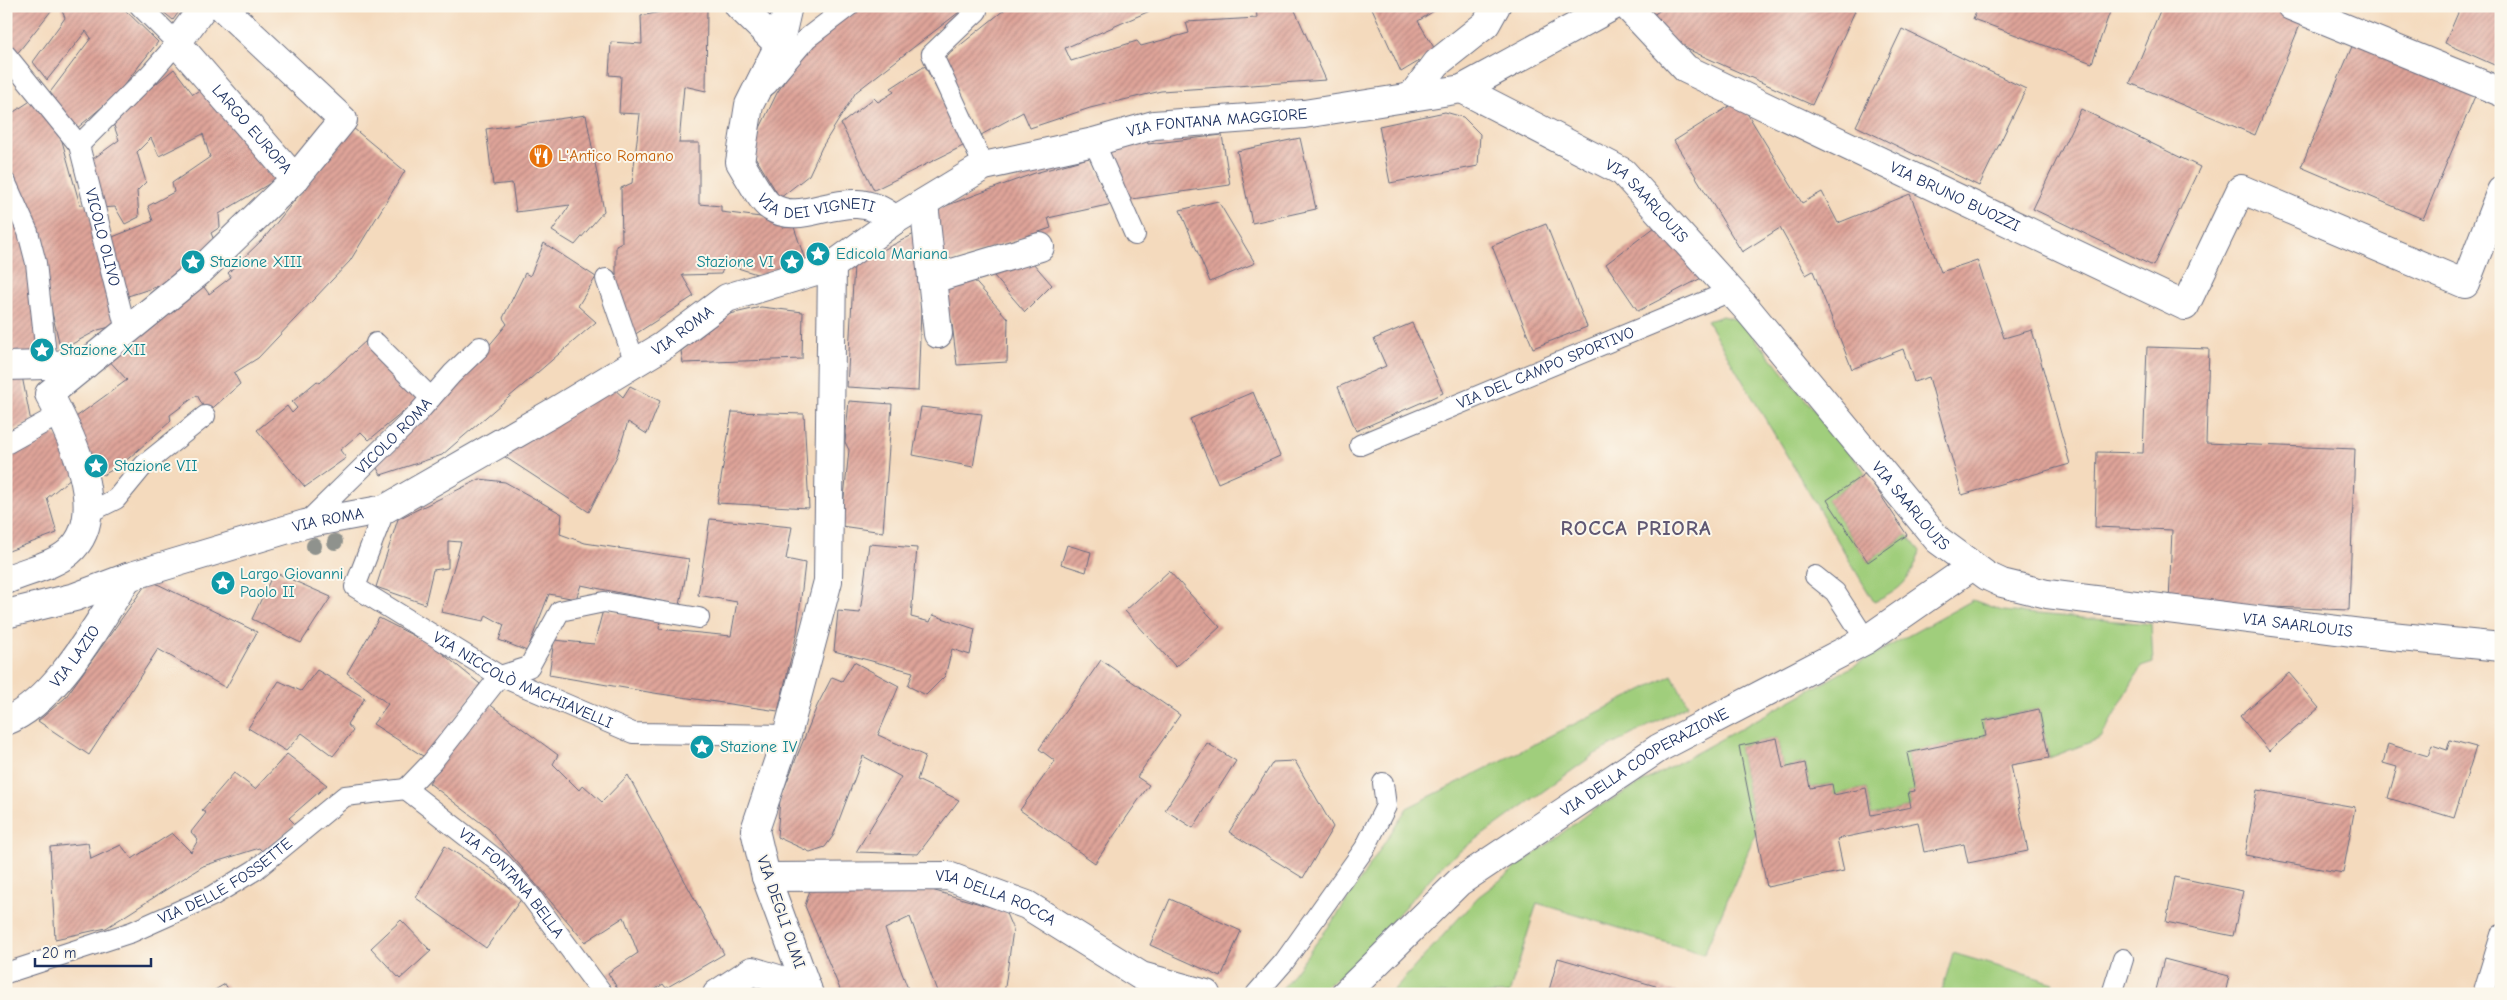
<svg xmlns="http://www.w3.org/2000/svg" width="2507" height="1000" font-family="'Comic Neue',sans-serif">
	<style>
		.green { fill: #a0ce7c; stroke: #5e7e6d }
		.building { fill: url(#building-hatch) }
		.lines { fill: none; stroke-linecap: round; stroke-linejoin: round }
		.service-casing { stroke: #676b7f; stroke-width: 22 }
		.minor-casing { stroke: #676b7f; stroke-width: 30 }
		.service { stroke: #fff; stroke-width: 20 }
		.minor { stroke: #fff; stroke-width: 28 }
		.tree { fill: #8f928d }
		.labels { text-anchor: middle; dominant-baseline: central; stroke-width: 4; stroke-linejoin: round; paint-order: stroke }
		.street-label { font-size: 16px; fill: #1b2f5e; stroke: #fbf7ec }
		.food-label { font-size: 16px; fill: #c56008; stroke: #fbf7ec; text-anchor: start }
		.culture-label { font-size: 16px; fill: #0d838f; stroke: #fbf7ec; text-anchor: start }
		.district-label { font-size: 21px; font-weight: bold; letter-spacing: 1px; fill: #605873; stroke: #fbf7ec }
	</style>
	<defs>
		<pattern id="building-hatch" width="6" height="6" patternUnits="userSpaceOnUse" patternTransform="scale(1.25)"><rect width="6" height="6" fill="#dfa499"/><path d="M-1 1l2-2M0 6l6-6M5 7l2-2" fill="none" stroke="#b48680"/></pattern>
	</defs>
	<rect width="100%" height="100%" fill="#fbf7ec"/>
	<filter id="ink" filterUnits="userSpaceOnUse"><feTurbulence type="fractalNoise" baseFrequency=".02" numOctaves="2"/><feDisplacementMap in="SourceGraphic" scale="10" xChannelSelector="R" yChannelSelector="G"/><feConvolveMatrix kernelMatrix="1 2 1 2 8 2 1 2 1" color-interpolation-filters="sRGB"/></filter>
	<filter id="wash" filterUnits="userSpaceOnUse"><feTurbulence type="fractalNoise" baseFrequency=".0096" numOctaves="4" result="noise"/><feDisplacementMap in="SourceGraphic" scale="20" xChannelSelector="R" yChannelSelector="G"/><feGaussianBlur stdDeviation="1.12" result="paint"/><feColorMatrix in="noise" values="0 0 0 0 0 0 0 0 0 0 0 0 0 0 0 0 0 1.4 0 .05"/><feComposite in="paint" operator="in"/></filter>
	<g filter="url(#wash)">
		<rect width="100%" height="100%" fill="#f4dabd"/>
		<!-- green -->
		<path class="green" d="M1722,316L1734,319L1745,326L1866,473L1827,500L1868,562L1907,535L1920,551C1912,579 1900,591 1874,602L1707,321Z
			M1973,600L2002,611L2151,624L2153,663L2141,667L2101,738L2049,758L2039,709L1983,720L1986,736L1907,753L1915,791L1908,792L1911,807L1871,815L1866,788L1834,795L1831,784L1810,788L1805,763L1783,768L1777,738L1739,746L1756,833L1704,954L1537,903L1509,994H1390L1478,897L1591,811Z
			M1672,675L1688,705L1595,754L1445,862L1346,972L1314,994H1278L1338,914L1407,808Z
			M1953,953L2054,983L2050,994H1941Z"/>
		<g id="blocks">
			<!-- building -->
			<path class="building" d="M6,6H55L16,55L6,45Z
				M60,6H121L158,42L116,95L75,130L48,95L91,38L86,31L47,80L33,62L65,18Z
				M156,6H183L173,20Z
				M689,6H707L706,91L684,86L679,143H699V204L721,206V212L792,221L804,257L760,275L725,264L721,274L682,275L694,296L634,335L616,286V246L622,243L621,188L632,183L640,114L619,113L621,76L609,75L611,42L642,44L641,16Z
				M857,6H960L963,9L856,92L822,147L809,175L780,198L754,155L760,128L777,93L807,45Z
				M1009,6H1161L1065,48L1071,61L1137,41L1141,46L1189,33L1186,22L1257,18L1256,7L1293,6L1326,80L1161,91L1090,108L1030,128L1023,112L981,135L943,59Z
				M1371,6H1442L1418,21L1436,51L1401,72Z
				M1666,6H1842L1855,11L1812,105L1676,44L1652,16Z
				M1978,6H2112L2092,63L1973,19Z
				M2162,6H2269L2302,20L2255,135L2130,83Z
				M2461,6H2501V68L2445,43Z
				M1902,29L2026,89L1979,186L1856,126Z
				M2356,37L2478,89L2423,219L2301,167Z
				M925,66L965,145L874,190L841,124L874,98L878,102L894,92L891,88Z
				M174,69L193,94L206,86L277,179L219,214L220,227L211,233L216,245L168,283L125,297L110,238L153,221L148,206L174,192L172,183L210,157L203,134L159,156L151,138L137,152L146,182L137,191L139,217L125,224L115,207L100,208L86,164L119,140L112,120Z
				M32,100L60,134L80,205H88L118,325L98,330L61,350L29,217L6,170V117Z
				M1739,100L1802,203L1822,192L1838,223L1910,194L1941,272L1977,260L2004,338L2032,330L2070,464L1962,495L1929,377L1914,382L1903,349L1852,369L1813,271L1806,275L1780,228L1742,252L1674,141Z
				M2081,109L2200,167L2153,266L2033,209Z
				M1445,112L1463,117L1480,134L1478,166L1390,183L1379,126Z
				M586,115L604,211L575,245L552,231L570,205L516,212L512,183L493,185L486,129Z
				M353,128L405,171L350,261L258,358L234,373L240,384L207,413L197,395L170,415L171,421L121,465L103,475L82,449L76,417L127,380L105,356L201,283L209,294L231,277L228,273L265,237Z
				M1222,135L1230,185L1125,200L1106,147L1147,140L1148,144Z
				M1300,138L1316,209L1252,223L1237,151Z
				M1092,157L1112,204L1048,218L1051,228L945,263L929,212L1035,173Z
				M6,198L24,238L42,356L6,354Z
				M1218,201L1255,263L1210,282L1180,210Z
				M1546,224L1587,327L1533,348L1492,246Z
				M1655,227L1709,274L1638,311L1606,264Z
				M924,229L918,391L847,387L854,265Z
				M544,243L596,277L578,306L596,322L442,455L381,475L374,463L482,354L507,324L503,318L525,273L530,276Z
				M1027,256L1052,285L1025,312L994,276Z
				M971,277L1008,319L1007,362L957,365L952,323L940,290Z
				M761,307L803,312L802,359L683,363L681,351L730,314Z
				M1412,323L1443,393L1356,431L1338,387L1386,366L1374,339Z
				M367,340L424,395L369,440L361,432L340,450L346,458L305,487L257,430L287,406L292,413L297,408L292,402L317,381L320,383Z
				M2147,347L2209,349L2206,443L2355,449L2349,610L2169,603L2172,530L2095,527L2097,452L2143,453Z
				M21,371L31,422L6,433V372Z
				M630,386L660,401L647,434L628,422L617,456L589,512L502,455L613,388L623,397Z
				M1253,392L1280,456L1218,483L1190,419Z
				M849,401L892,404L883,532L841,526L849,450L845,442Z
				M921,407L982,414L973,467L913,455Z
				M732,412L804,414L809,508L717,503Z
				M47,427L63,443L79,471L47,498L57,533L6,552V450Z
				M1866,473L1907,535L1868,562L1827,500Z
				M480,479L505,482L562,514L560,534L585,543L689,559L680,605L581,585L576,599L549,594L527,651L499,640L504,625L486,615L484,621L441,612L461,542L448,541V568L433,570L425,604L376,587L398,519Z
				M710,519L792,527L786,559L805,563L797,633L778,711L654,693L549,675L554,640L594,644L603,610L660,620L659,629L731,636L737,602L698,595Z
				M869,544L917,548L911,617L930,622L933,615L975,629L970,655L952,649L945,676L926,695L908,686L913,672L834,651L838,611L860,613Z
				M1067,545L1091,552L1086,572L1061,564Z
				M1169,571L1220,627L1176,667L1125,611Z
				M274,572L331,597L301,643L252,619Z
				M149,580L257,632L226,688L158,649L89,755L38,721L65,698Z
				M379,618L432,645L480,684L426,758L373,724L388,704L347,673Z
				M1101,660L1180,715L1137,777L1149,785L1095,863L1020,810L1055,761L1039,749Z
				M854,662L899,686L878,735L925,756L917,780L959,800L918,854L856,852L901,777L863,756L833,836L825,847L810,852L777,837L780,799L817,706L832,677L842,681Z
				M317,670L365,698L347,724L353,731L333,756L302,733L286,751L248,728L279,681L301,691Z
				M2289,673L2319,708L2269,751L2240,716Z
				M485,701L558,755L553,764L579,790L583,785L602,802L628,775L724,954L666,988L663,984L649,994H621L608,973L638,953L624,917L585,942L489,829L429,783L456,739Z
				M2039,709L2049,758L2011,765L2028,851L1968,863L1964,844L1924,852L1918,822L1837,839L1844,871L1767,887L1739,746L1777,738L1783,768L1805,763L1810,788L1832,784L1834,795L1866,788L1871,815L1911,807L1908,792L1915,791L1907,753L1986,736L1983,721Z
				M2450,740L2476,747L2454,818L2388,798L2397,767L2383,763L2388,744L2428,756L2432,745L2447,750Z
				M1207,743L1236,761L1193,828L1165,810Z
				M287,754L327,785L289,818L295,824L263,852L259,848L203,866L106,928L55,939L50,847L88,843L91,859L121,845L132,859L172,833L191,852L198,840L191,832L206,813L202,810L234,773L255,789Z
				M1295,761L1333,827L1303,878L1229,832L1273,762Z
				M2257,790L2355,807L2343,873L2245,855Z
				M445,846L507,886L522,898L486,948L416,898Z
				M2175,877L2243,891L2233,936L2166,922Z
				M928,889L1005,911L1013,930L1004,994H938L910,917L885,929L910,994H842L805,906L810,890Z
				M1170,899L1241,931L1221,977L1150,945Z
				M401,920L431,951L400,979L371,948Z
				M1558,958L1680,993V994H1548Z
				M2164,959L2229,976L2225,994H2155Z
				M225,984L231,994H208Z"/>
		</g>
	</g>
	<g filter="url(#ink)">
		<use href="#blocks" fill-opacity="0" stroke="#676b7f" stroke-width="1"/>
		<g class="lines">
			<defs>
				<g id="service">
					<path d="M974,6L977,11L932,54L984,166"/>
					<path id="s1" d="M6,55L79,145L126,330"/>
					<path d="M767,85L807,38L849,6"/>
					<path d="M1094,142L1135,235"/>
					<path d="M79,145L150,74L177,43L140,6"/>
					<path d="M6,183L28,232L36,263L47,364"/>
					<path d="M606,279L635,363"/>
					<path d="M376,343L431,398"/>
					<path d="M6,444L60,414"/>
					<path id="s2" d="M1360,445L1731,291"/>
					<path id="s3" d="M385,509L355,587L500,676L633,733L787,735"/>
					<path d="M86,514L116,499L144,465L205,416"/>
					<path id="s4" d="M305,524L416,415L452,374L480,347"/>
					<path d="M1815,576L1835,592L1866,640"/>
					<path d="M406,789L432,762L500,676L529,667L560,611L604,602L699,618"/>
					<path id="s5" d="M406,789L502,864L529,894L603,994"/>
					<path id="s6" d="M6,973L132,932L212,896L255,870L345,796L406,789"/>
					<path d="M1256,994L1284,962L1365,848L1386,806L1383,783"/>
					<path d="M2112,994L2123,959"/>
					<path d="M2483,994L2501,935"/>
				</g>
				<g id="minor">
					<path id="s7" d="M204,6L177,43L295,179L343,120L221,6"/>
					<path d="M739,6L779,45"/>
					<path id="s8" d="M788,6L779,45L749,105L740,162C747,173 761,201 771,207C807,230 848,180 895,220"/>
					<path id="s9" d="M1627,6L1686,69L2185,306L2241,189L2465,284L2501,191"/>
					<path d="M2291,6L2501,92"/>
					<path id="s10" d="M1462,89L1623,172L1748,310L1938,540L1987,576L2002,583L2047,594L2361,633L2501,647"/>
					<path d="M1411,97L1437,63L1486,24L1496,6"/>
					<path d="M924,203L938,334"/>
					<path d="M932,279L1040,247"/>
					<path d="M6,366L86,364"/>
					<path d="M6,580C26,571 53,566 69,552C112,515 70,433 49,394L199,272L295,179"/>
					<path id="s11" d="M6,614L75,597L128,577L305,524L385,509L554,412L663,346L727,298L832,266L895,220L984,166L1094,142L1154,125L1304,114L1462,89L1613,6"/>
					<path id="s12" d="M6,721C56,702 99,621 128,577"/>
					<path id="s13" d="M766,877L948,876L1027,905L1141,976L1206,994"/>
					<path d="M717,994L752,971L807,988"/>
					<path d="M809,994L766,877L755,830L787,735L828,581L832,266"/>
					<path id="s14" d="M1345,994L1459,882L1659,748L1866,640L1971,567"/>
				</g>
			</defs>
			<!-- service casing -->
			<use href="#service" class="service-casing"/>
			<!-- minor casing -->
			<use href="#minor" class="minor-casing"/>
			<!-- service -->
			<use href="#service" class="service"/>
			<!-- minor -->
			<use href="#minor" class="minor"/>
		</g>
		<!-- trees -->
		<g class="tree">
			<circle cx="335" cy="542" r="8"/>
			<circle cx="314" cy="546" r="8"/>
		</g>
	</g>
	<!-- icons -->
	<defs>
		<symbol id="restaurant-disc" viewBox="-11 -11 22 22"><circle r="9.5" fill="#e8710a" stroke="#fbf7ec"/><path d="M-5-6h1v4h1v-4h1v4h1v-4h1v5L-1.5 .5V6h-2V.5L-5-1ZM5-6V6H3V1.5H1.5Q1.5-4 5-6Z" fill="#fff"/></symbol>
		<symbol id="sight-disc" viewBox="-11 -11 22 22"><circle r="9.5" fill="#0f9aa8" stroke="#fbf7ec"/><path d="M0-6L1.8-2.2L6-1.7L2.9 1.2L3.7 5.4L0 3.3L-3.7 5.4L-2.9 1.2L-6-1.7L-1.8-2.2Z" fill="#fff"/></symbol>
	</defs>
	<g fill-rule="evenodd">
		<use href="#restaurant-disc" x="527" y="142" width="28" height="28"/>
		<use href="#sight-disc" x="804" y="240" width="28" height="28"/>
		<use href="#sight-disc" x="179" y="248" width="28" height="28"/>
		<use href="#sight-disc" x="778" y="248" width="28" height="28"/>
		<use href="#sight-disc" x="28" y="336" width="28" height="28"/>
		<use href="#sight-disc" x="82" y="452" width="28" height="28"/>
		<use href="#sight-disc" x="209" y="569" width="28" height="28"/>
		<use href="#sight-disc" x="688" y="733" width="28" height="28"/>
	</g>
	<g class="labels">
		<!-- street labels -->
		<g class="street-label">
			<text stroke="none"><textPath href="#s11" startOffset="1326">VIA FONTANA MAGGIORE</textPath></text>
			<text stroke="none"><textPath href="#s7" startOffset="160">LARGO EUROPA</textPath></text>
			<text stroke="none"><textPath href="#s9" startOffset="384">VIA BRUNO BUOZZI</textPath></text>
			<text stroke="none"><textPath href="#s8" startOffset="265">VIA DEI VIGNETI</textPath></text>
			<text stroke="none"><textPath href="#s10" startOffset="218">VIA SAARLOUIS</textPath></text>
			<text stroke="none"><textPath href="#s1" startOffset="211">VICOLO OLIVO</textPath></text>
			<text stroke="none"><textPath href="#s11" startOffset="741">VIA ROMA</textPath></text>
			<text stroke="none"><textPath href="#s2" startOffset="201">VIA DEL CAMPO SPORTIVO</textPath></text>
			<text stroke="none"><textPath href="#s4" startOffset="125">VICOLO ROMA</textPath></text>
			<text stroke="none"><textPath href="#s10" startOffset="622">VIA SAARLOUIS</textPath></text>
			<text stroke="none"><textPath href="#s11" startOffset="336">VIA ROMA</textPath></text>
			<text stroke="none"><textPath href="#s10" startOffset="1042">VIA SAARLOUIS</textPath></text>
			<text stroke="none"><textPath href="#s12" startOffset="96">VIA LAZIO</textPath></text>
			<text stroke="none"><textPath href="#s3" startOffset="276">VIA NICCOLÒ MACHIAVELLI</textPath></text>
			<text stroke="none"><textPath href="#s14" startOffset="381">VIA DELLA COOPERAZIONE</textPath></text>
			<text stroke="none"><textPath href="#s6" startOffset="239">VIA DELLE FOSSETTE</textPath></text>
			<text stroke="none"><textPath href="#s5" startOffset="142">VIA FONTANA BELLA</textPath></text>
			<text stroke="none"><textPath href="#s13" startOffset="234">VIA DELLA ROCCA</textPath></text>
			<text transform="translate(781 912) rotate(71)">VIA DEGLI OLMI</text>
		</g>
		<!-- food labels -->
		<g class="food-label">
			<text x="558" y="156">L'Antico Romano</text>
		</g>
		<!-- culture labels -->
		<g class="culture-label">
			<text x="836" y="254">Edicola Mariana</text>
			<text x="210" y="262">Stazione XIII</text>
			<text x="774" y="262" text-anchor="end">Stazione VI</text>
			<text x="60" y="350">Stazione XII</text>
			<text x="114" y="466">Stazione VII</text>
			<text x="240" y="574">Largo Giovanni<tspan x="240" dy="18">Paolo II</tspan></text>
			<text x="720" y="747">Stazione IV</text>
		</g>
		<!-- district labels -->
		<g class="district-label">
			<text x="1636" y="528">ROCCA PRIORA</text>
		</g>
	</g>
	<!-- margin -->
	<rect width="2507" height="1000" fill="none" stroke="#fbf7ec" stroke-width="25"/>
	<!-- scale -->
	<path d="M35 958v8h116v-8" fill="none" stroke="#1b2f5e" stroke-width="2.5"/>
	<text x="42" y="958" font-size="15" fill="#1b2f5e" stroke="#fbf7ec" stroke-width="4" paint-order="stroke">20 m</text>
</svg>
